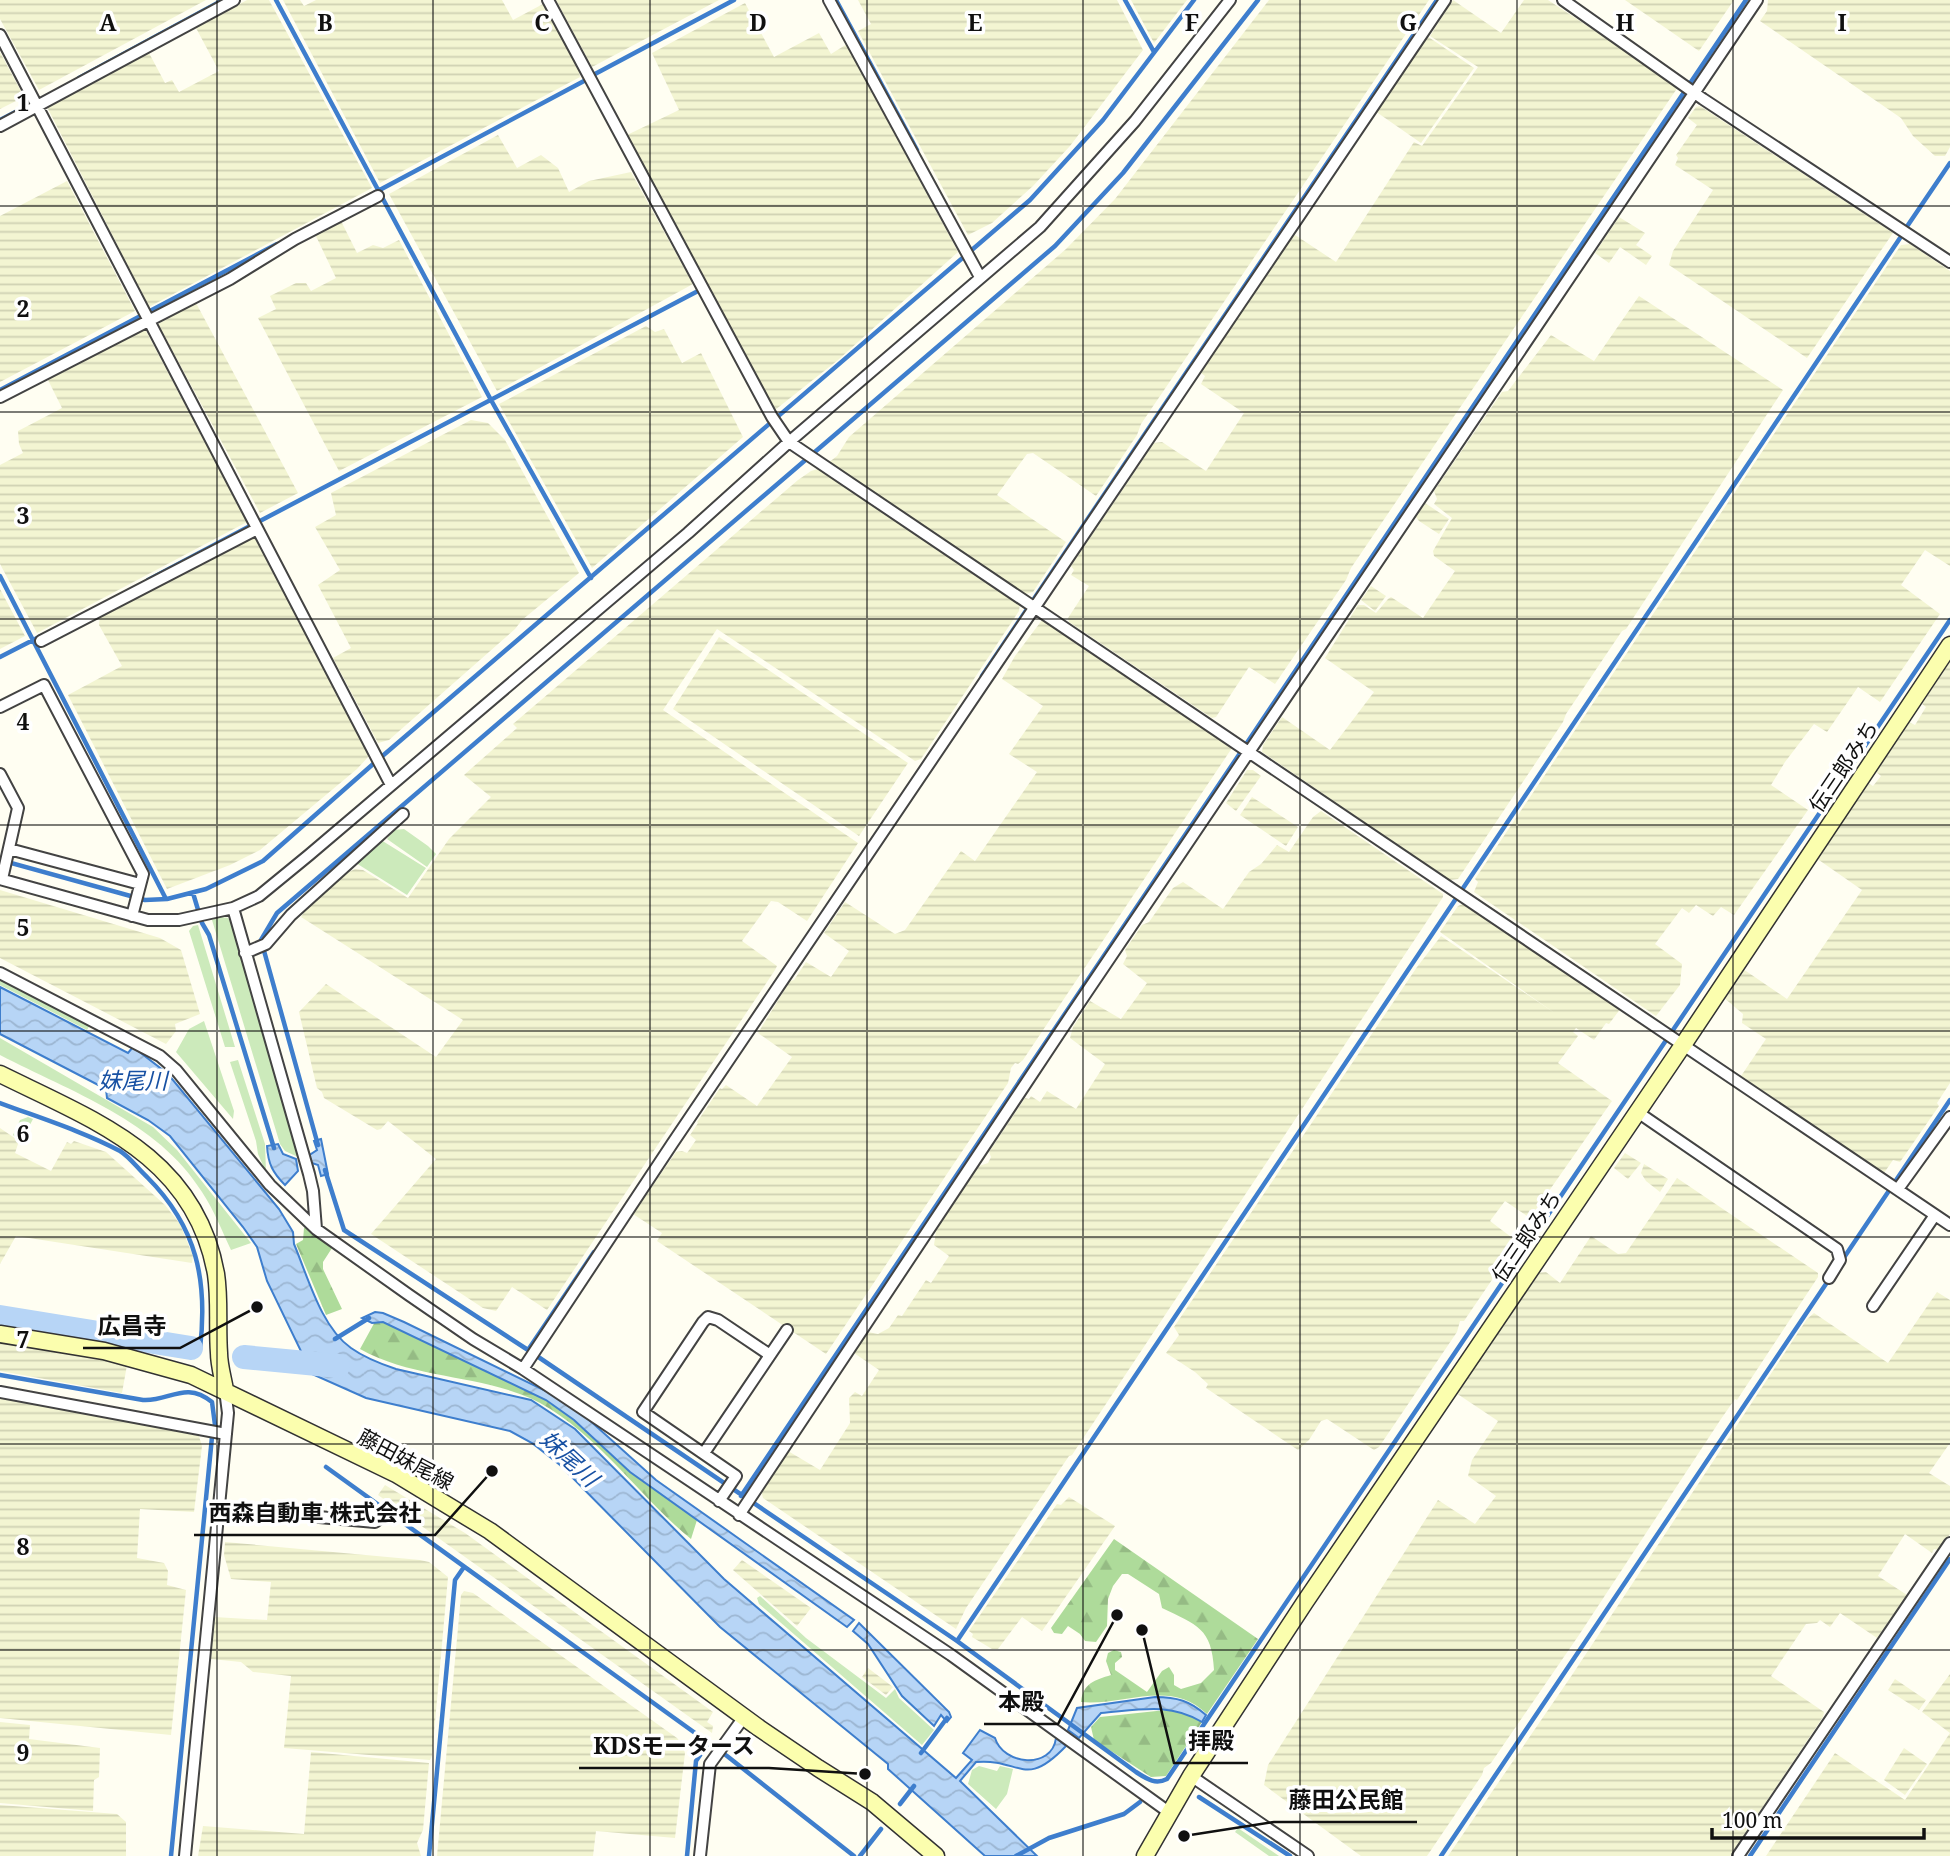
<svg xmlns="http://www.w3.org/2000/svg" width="1950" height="1856" font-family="'Noto Serif','Noto Sans JP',serif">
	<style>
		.farmland { fill: url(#farmland-rules) }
		.grass { fill: #cceabb }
		.forest { fill: url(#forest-firs) }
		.water { fill: url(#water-waves); stroke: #3e7ecd; stroke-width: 2 }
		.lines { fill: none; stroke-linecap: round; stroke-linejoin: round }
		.stream { stroke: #3e7ecd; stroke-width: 4.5 }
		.river { stroke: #b7d5f6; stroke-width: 24 }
		.street-casing { stroke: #434343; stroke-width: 14 }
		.secondary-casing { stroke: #323232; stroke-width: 19 }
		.street { stroke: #fff; stroke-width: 10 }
		.secondary { stroke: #fbfeae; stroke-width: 16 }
		.grid { fill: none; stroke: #101010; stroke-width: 2; stroke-opacity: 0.55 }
		.labels { text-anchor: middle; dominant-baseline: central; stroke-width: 7; stroke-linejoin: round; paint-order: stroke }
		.street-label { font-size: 21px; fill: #101010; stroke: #fff }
		.water-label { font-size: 23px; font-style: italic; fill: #1851a3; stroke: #fff }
		.grid-label { font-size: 23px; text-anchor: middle; font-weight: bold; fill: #101010; stroke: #fff; stroke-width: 7; stroke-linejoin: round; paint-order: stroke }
		.leader { fill: none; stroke: #101010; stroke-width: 2.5 }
		.callout-dot { fill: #101010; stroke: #fff; stroke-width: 2.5 }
		.callout-label { font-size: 23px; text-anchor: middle; font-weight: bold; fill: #101010; stroke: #fff; stroke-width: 7; stroke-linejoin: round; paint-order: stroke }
	</style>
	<defs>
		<pattern id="farmland-rules" width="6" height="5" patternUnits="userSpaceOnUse" patternTransform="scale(1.75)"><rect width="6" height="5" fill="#f3f5d2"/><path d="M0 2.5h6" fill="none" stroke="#cfd1b3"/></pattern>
		<pattern id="forest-firs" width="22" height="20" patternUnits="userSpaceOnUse" patternTransform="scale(1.75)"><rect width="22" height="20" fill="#aedb9a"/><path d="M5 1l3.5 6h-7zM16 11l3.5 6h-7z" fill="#95bb84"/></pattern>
		<pattern id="water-waves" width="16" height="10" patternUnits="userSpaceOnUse" patternTransform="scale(1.75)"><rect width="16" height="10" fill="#b7d5f6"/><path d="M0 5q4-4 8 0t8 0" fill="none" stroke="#9cb6d2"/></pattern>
	</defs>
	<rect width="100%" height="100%" fill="#fffef2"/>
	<!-- farmland -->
	<path class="farmland" d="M0,0H206L39,90L0,19Z
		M247,0H269L372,188L149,307L47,107L149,53L165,83L172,80L179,92L219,71L196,28Z
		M283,0H300L304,6L316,0H502L513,20L543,4L579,70L580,77L380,183Z
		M556,0H719L592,67Z
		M858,0H1117L1143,50L1070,146L1033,186L992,223L968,235L858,31L871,24Z
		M1131,0H1187L1154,43Z
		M1269,0H1429L1141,424L1137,435L1096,496L1033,453L1027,454L997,495L1066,542L1033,592L1026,594L828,463L837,456L849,437L1066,249L1115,199Z
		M1453,0L1501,33L1524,0H1548L1677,85L1676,90L1351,568L1346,580L1275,684L1249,667L1216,717L1212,718L1069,622L1068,618L1089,586L1071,575L1074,570L1071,566L1154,443L1162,442L1206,471L1244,413L1201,384L1205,376L1201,373L1292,233L1336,262L1414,142L1422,146L1478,67L1430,36Z
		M1625,0H1734L1699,51Z
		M1768,0H1950V147L1945,156H1935L1913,136L1901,118L1760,21L1767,11Z
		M745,3L774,57L819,33L831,54L847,44L958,252L838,360L775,410L627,135L679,110L652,53Z
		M1427,36L1474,68L1421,143L1375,111Z
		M0,52L24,97L0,109Z
		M1700,106L1893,233L1807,358L1669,265L1673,251L1713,190L1675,165L1678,158L1676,155L1697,125L1688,118L1696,107Z
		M498,135L517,168L541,155L558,168L569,192L589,181L631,172L693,284L497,391L389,194Z
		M67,181L135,311L0,382V216Z
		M1619,217L1645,233L1636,245L1652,256L1646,265L1620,247L1609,263L1595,253Z
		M340,219L357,253L373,245L383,248L399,240L482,397L339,471L258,318L276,309L270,296L296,283H306L311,291L336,278L314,232Z
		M1910,244L1950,271V566L1925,550L1901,585L1940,614L1880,702L1858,687L1827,732L1814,724L1785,762L1771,785L1808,810L1734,915L1721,907L1713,916L1696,905L1689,913L1682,908L1655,944L1682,964L1680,985L1656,1016L1474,892L1478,882L1475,879L1901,245Z
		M1639,296L1783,390L1626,629L1622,631L1566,714L1563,722L1458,879L1449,880L1262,752L1263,745L1282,717L1330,750L1374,692L1325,658L1358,605H1364L1376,613L1388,599L1391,597L1423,618L1455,571L1434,556L1433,551L1452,518L1434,504L1437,499L1434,491L1502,392L1508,391L1551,335L1594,361Z
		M196,303L298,493L260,513L158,324Z
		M646,326L655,332L664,329L682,363L701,353L743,437L592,568L499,404Z
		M145,329L247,522L37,633L0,564V465L23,453L19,444L18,431L62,408L48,380Z
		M471,420L488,423L505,440L579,573L522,620L515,629L389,740L378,743L333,658L351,648L318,585L340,570L315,527L336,515L331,493Z
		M818,469L1020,604L1019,611L921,759L915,761L717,629L663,710L858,843L807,921L778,902L771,901L742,941L777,966L775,970L547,1310L512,1287L496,1311L483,1308L371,1234L436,1159L388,1121L381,1129L377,1130L324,1098L322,1092L317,1088L299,1012L326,984L436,1057L463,1020L301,917L306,909L349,872L355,869L363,870L408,898L449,839L491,797L464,775L517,728L513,724L798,480L811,471Z
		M1425,503L1449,519L1439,534L1419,521L1416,517Z
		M254,536L369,756L357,769L260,850L230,865L167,889L68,695L122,666L99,625L100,615Z
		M1371,586L1386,596L1375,611L1361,600Z
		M0,589L25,636L0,649Z
		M1042,620L1232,748L1023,1060L1018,1064L1015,1063L1011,1068L1008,1083L826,1354L657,1241L662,1233L633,1214L676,1152L682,1151L687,1153L696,1140L690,1135L698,1123L697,1122L720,1088L722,1089L726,1085L757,1106L792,1057L758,1033L790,981L794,980L806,962L831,977L849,951L824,933L845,902L895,934L905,930L961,851L975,861L1037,772L1009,754L1043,706L1002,679L1015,656Z
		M719,637L908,763L859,836L673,709Z
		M1950,660V1083L1937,1103L1939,1106L1900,1162L1893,1160L1884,1173L1741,1076L1766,1039L1742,1023L1743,1014L1723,997L1743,969L1787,999L1862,890L1816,858L1868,783L1873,786L1881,776L1875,771L1909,722L1915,725L1926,707L1922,704Z
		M1247,770H1253L1261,776L1236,811L1226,803Z
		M1252,797L1298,827L1286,846L1240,815Z
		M1321,811L1443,894V897L1072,1455L1069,1456L966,1608L956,1629L763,1498L761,1490L788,1451L820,1470L850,1423L849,1398L855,1392L862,1396L879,1370L854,1353L868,1332L878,1334L889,1328L898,1315L902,1316L926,1280L931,1283L949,1256L934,1245L936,1231L979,1166L988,1163L991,1157L989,1152L1025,1098L1029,1099L1031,1096L1040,1102L1047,1091L1076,1109L1105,1064L1070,1038L1073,1027L1090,1001L1121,1019L1147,983L1123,964L1127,956L1125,950L1142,925L1149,922L1173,888L1183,882L1223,909L1249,872L1261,864L1277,845L1289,852L1313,817Z
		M0,890L160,938L181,950L200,1014L175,1024L176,1031L166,1044L0,958Z
		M1465,903L1621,1008L1609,1024L1606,1023L1594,1040L1576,1028L1573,1032L1578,1036L1558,1063L1612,1101L1530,1218L1505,1201L1490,1221L1515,1240V1246L1464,1321H1460L1457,1332L1379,1447L1374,1450L1327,1419L1321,1421L1309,1440L1298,1450L1206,1388L1208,1384L1195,1372L1166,1353L1179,1335L1174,1327L1417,967L1441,936L1556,1014L1440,932L1458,906Z
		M0,1128L19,1141L15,1153L51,1171L67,1142L71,1144L74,1141L106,1152L165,1205L180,1224L193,1256L192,1263L16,1236L0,1264Z
		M1625,1153L1641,1163L1628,1179L1614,1168Z
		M1644,1164L1668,1179L1660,1192L1646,1181L1641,1173Z
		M1677,1178L1818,1273V1277L1737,1400L1735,1399L1721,1419L1579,1635L1491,1763L1484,1768L1482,1775L1427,1856H1361L1264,1785L1268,1765L1438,1500L1475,1524L1496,1496L1468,1476L1472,1460L1498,1421L1456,1393L1536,1273L1546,1272L1560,1283L1591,1236L1618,1254L1626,1253Z
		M1937,1292L1950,1300V1443L1929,1473L1950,1486V1534L1939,1550L1934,1549L1932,1553L1905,1534L1878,1576L1907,1595L1877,1638L1840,1613L1830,1627L1820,1620L1817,1623L1806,1624L1771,1676L1824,1712L1823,1717L1730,1856H1448L1572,1675L1807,1319L1814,1313L1888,1363Z
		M0,1343L106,1360L127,1365L122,1393L0,1371Z
		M0,1397L198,1433L202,1446L194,1512L140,1509L137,1558L164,1563L168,1571L167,1585L186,1590L171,1735L0,1718Z
		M385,1485L465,1533L713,1712L707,1722L713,1726L712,1733L378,1495Z
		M1069,1497L1115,1526L1042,1631L1022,1617L998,1649H992L972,1637L973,1634L969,1631L1057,1504L1061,1505Z
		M225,1542L420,1560L429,1562L448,1577L432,1756L430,1760L284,1748L291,1676L253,1672L241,1662L211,1659L214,1617L267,1620L271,1582L231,1579L224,1555Z
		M742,1560L811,1608L797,1626L733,1570Z
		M464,1591L473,1593L677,1738L682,1744L685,1753L675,1838L596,1831L593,1856H437L461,1595Z
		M868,1668L893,1687L886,1695L862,1677Z
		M1950,1674V1856H1766L1835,1753L1905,1800L1950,1733L1922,1712Z
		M1895,1679L1926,1700L1919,1710L1888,1690Z
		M0,1722L30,1725L29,1739L100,1748L99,1777L94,1780L93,1811L0,1803Z
		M1904,1748L1927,1764L1905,1795L1884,1780Z
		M311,1752L429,1763L423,1830L417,1843L421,1856H198L203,1826L304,1834Z
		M0,1805L117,1814L126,1822V1856H0Z"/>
	<!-- grass -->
	<path class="grass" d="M404,829L428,846L436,854L427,867L387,839L394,830Z
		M381,840L426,868L407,895L356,863Z
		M221,917L228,918L232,923L298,1157L285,1151L280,1144L212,920Z
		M198,925L235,1047H225L189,931L193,926Z
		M0,979L90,1025L87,1030L0,985Z
		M204,1021L234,1111L233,1119L176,1052L189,1029Z
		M0,1038L153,1127L177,1150L251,1243L231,1250C222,1231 214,1210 202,1192C158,1121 71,1092 0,1055Z
		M238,1060L265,1144L266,1172L258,1154L256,1141L230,1062Z
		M28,1117L33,1119L21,1142L13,1135L20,1120Z
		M760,1596L806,1638L886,1698L895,1689L899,1698L934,1730L922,1745L759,1604L757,1598Z
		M979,1766L997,1771L1000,1766L1013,1769L1007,1794L996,1809L968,1784L972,1770Z
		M1238,1828L1279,1856H1269L1235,1832Z"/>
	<!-- forest -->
	<path class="forest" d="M308,1226L332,1248L323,1262V1269L342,1309L326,1315L296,1244L303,1240L304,1228Z
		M377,1318L551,1402L697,1520L691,1539C638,1496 593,1427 530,1398C475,1374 414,1379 360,1349Z
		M1114,1539L1258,1639L1207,1714C1170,1678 1125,1706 1081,1702C1083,1683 1095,1680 1111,1675L1106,1661L1108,1653L1114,1650L1121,1652L1122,1657L1115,1663V1670L1147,1692L1162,1671L1169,1667L1174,1675V1685L1181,1689L1201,1683L1214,1670C1212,1628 1197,1625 1162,1608L1159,1594L1128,1574H1122L1113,1586L1108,1599L1107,1626L1096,1642L1085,1641L1080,1634L1068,1626L1062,1634L1054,1633L1051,1628Z
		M1166,1710L1187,1713L1202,1722L1166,1776L1151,1777L1094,1740L1091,1727L1100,1717Z"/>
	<!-- water -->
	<path class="water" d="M0,987L128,1053L133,1047L168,1074L279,1209L293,1232L294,1244C308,1277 321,1327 351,1348C365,1358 381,1364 396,1369L531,1400L575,1429L724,1579L956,1778L972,1760L963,1753L980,1730L995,1738C1003,1765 1052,1770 1056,1738L1066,1746C1024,1790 1021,1758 976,1762L960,1781L1037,1856H985L888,1769V1764L720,1627L560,1465L532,1443L510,1431L366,1398L312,1374L267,1281L257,1247L243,1227L170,1136L148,1120L107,1098L106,1089L0,1034Z
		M321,1139L328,1174L321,1176L318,1165L309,1162L308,1156L317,1150L314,1141Z
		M278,1144L283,1154L296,1159L298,1171L285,1185C273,1173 268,1164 267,1146Z
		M375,1312L383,1313L404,1322L548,1392L587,1418L656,1480L854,1620L847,1627L630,1472L574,1420L546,1400L383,1322L372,1323L362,1318Z
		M859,1623L949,1712L951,1717L947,1722L941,1715L934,1726L902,1696L868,1644L853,1631Z
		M1155,1697C1177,1697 1190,1701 1206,1715L1202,1722C1169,1702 1138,1710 1101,1713L1079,1738L1068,1730L1077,1708Z"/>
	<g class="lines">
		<!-- stream -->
		<path class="stream" d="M276,0L491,400L591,578
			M836,0L917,150
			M1125,0L1154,52
			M595,74L734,0
			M79,78L223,0
			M0,120L25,107
			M374,193L584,81
			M1908,225L1950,163
			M0,390L277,244
			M260,521L698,291
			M0,576L166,899
			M148,580L250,526
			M0,657L41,636
			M982,676L1437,0
			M0,860L145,900L167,899L206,889L263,861L372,765L1030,200L1103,120L1194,0
			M193,893L202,923L209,935L274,1148
			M0,1103C40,1118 82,1131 120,1151C130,1157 138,1169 147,1177C197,1227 208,1280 200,1349
			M318,1145L261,940L277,913L1055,246L1123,173L1258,0
			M325,1170L344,1230L528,1350L957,1641L1136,1772C1147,1779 1155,1785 1167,1779L1950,620
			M1843,1259L1950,1100
			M335,1339L369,1318
			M528,1350L594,1252
			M0,1375L143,1400C169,1402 185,1380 212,1402L215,1425
			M326,1467L727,1756L854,1856
			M741,1496L1746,0
			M957,1641L1900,238
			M921,1753L947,1718
			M1199,1797L1290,1856
			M900,1804L914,1786
			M171,1856L212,1437
			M429,1856L455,1580L464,1567
			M687,1856L696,1761L709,1742
			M860,1856L881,1829
			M1016,1856L1049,1838L1124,1814L1140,1802
			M1441,1856L1830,1278
			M1750,1856L1950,1559"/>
		<!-- river -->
		<path class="river" d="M0,1317L191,1348
			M244,1357L338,1366"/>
		<defs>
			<path id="street" d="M548,0L772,417L789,442L1950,1225
				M829,0L980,277
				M1563,0L1703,99L1950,262
				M0,35L391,785
				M0,126L234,0
				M0,397L230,279L295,239L378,196
				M41,641L257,529
				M0,707L44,685L143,874L132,916
				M0,774L18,808L2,879
				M9,849L140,884
				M0,879L148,920H179L233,908L309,1174L313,1191L316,1229
				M233,908L259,896L309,855L688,533L789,442L1040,227L1135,121L1230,0
				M245,953L266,944L291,915L403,814
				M0,973L160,1056L176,1070L270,1185L316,1229L409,1295L473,1339L523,1369L951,1655L1170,1813
				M1636,1111L1837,1249L1840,1260L1829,1278
				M1898,1189L1950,1117
				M1873,1306L1935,1215
				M523,1369L672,1144L1445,0
				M0,1392L226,1434
				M704,1453L787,1330
				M719,1501L736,1476L643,1412L703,1322L708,1317L718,1320L770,1355
				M218,1508L375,1522L379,1519
				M739,1515L1072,1014L1757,0
				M1191,1776L1308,1856
				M185,1856L228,1413L225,1390
				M700,1856L710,1764L744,1717
				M1738,1856L1950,1543"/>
			<path id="secondary" d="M0,1074C95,1121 195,1156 216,1274C220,1301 217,1326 219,1353C219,1365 223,1378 225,1390
				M0,1334L104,1351L191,1375L396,1474L490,1531L759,1728L818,1768L872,1802L936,1856
				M1145,1856L1191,1776L1305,1602L1683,1045L1950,645"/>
		</defs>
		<!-- street casing -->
		<use href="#street" class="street-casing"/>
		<!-- secondary casing -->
		<use href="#secondary" class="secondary-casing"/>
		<!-- street -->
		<use href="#street" class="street"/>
		<!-- secondary -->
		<use href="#secondary" class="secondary"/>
	</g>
	<!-- grid -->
	<path class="grid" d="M217,0V1856M433,0V1856M650,0V1856M867,0V1856M1083,0V1856M1300,0V1856M1517,0V1856M1733,0V1856M0,206H1950M0,412H1950M0,619H1950M0,825H1950M0,1031H1950M0,1237H1950M0,1444H1950M0,1650H1950"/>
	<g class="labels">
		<!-- street labels -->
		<g class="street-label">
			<text transform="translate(1843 766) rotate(-56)">伝三郎みち</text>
			<text transform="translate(1526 1236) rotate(-56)">伝三郎みち</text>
			<text transform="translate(406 1459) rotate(28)">藤田妹尾線</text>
		</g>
		<!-- water labels -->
		<g class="water-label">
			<text x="133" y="1080">妹尾川</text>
			<text transform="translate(570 1458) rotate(43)">妹尾川</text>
		</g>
	</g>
	<g class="grid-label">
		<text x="108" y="31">A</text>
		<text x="325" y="31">B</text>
		<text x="542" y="31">C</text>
		<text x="758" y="31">D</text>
		<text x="975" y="31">E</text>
		<text x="1192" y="31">F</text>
		<text x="1408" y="31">G</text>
		<text x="1625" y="31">H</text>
		<text x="1842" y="31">I</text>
		<text x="23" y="111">1</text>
		<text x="23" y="317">2</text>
		<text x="23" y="524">3</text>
		<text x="23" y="730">4</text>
		<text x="23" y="936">5</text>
		<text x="23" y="1142">6</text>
		<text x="23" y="1348">7</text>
		<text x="23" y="1555">8</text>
		<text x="23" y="1761">9</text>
	</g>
	<!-- callouts -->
	<path class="leader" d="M257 1307L180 1348H83M492 1471L435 1535H194M1117 1615L1058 1724H984M1142 1630L1174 1763H1248M865 1774L769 1768H579M1184 1836L1274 1822H1417"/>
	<g class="callout-dot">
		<circle cx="257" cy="1307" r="7"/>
		<circle cx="492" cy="1471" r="7"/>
		<circle cx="1117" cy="1615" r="7"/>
		<circle cx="1142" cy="1630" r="7"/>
		<circle cx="865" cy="1774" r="7"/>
		<circle cx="1184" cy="1836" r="7"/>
	</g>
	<g class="callout-label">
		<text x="132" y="1334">広昌寺</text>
		<text x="315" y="1521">西森自動車 株式会社</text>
		<text x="1021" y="1710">本殿</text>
		<text x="1211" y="1749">拝殿</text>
		<text x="674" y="1754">KDSモータース</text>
		<text x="1346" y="1808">藤田公民館</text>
	</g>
	<!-- scale -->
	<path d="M1712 1828v10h212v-10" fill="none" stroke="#101010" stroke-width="3.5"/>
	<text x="1722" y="1828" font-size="21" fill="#101010" stroke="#ffffff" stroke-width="5" paint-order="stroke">100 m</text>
</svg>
